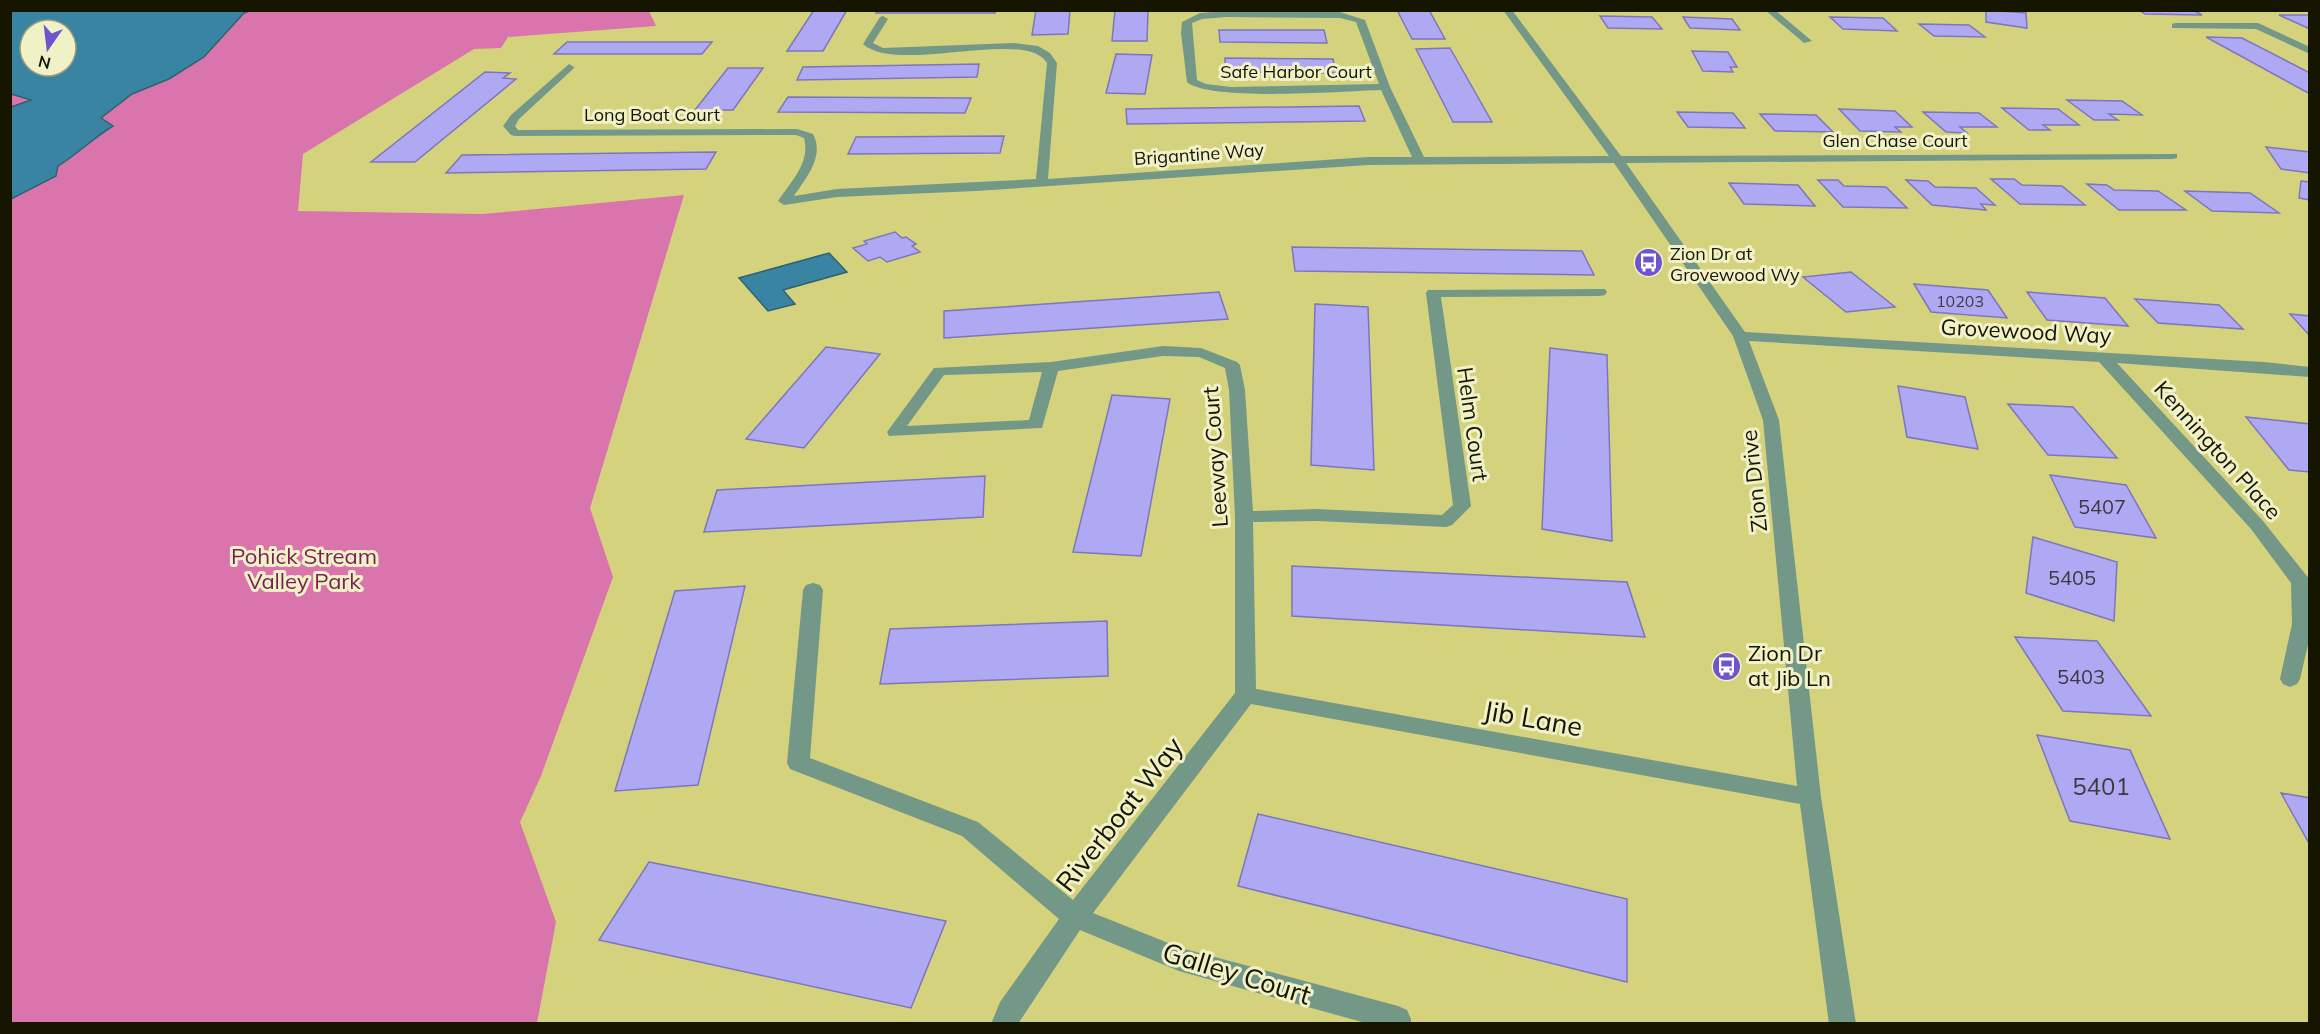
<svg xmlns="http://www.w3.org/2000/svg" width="2320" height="1034" font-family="Mulish,sans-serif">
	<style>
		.green { fill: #da74ac; fill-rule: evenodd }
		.water { fill: #3984a2; stroke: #2e6371; stroke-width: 1.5; fill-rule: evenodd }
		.building { fill: #afa9f4; stroke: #7d76bd; stroke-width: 1.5 }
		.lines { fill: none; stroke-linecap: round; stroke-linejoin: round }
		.minor { fill: #739888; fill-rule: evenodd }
		.labels { text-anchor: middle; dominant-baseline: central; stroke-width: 6; stroke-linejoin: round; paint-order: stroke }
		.far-number-label { font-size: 16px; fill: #3c3a3d }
		.far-street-label { font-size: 18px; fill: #161500; stroke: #f1f1c8 }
		.far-poi-label { font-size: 18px; fill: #161500; stroke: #f1f1c8; text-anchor: start }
		.number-label { font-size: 20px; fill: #3c3a3d }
		.street-label { font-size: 22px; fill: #161500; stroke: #f1f1c8 }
		.park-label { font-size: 22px; fill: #7a1e57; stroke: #f1f1c8 }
		.poi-label { font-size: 22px; fill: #161500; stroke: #f1f1c8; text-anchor: start }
		.near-number-label { font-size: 24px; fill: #3c3a3d }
		.near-street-label { font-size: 27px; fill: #161500; stroke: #f1f1c8 }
	</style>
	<rect width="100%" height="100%" fill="#d5d27e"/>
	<!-- green -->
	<path class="green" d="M10,11H649L656,26L508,37L501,48L474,49L303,154L298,211L483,214L684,195L590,508L613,577L541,776L520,822L556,922L537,1023H11ZM30,30H66V66H30Z"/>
	<!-- water -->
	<path class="water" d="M11,10H250V11L244,13L204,57L169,79L132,94L101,118L113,126C93,138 78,154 58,166L56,176L11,199V107L31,100L11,94ZM30,30H66V66H30Z
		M829,253L847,272L783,290L795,304L768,311L739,278Z"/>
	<!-- building -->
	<path class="building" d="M814,10H847L823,51H787Z
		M878,10H996L995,13H876Z
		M1036,10H1070L1068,34L1032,35Z
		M1115,10H1148L1147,41H1112Z
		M1397,10H1429L1445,39H1412Z
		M1986,10L2026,13L2027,28L1986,22Z
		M2139,10H2193L2202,15L2145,14Z
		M2279,15H2310V29Z
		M1600,16L1652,17L1662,29L1608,28Z
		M1683,17L1732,19L1740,30L1690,28Z
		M1830,17L1883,18L1897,31L1843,29Z
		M1919,24L1969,25L1985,37L1934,36Z
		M1219,30H1324L1327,43L1220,42Z
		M2206,37L2242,38L2310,73V94Z
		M567,42H712L702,54H554Z
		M1450,48L1492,122H1453L1416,49Z
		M1692,51L1728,52L1737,67H1730L1733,72L1703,71Z
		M1116,54L1152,55L1145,94L1106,93Z
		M1225,58L1333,59L1336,73L1225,72Z
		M979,64L977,77L797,80L803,67Z
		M728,68H763L733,110H695Z
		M485,72L510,73L503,78L516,79L415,162H371Z
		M788,97L971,98L965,113L778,112Z
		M2067,100L2122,101L2142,115L2109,114L2118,120H2094Z
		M1359,106L1365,121L1127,124L1126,109Z
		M2002,108L2058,109L2079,125H2043L2050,130H2029Z
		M1839,109L1895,111L1912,127H1895L1901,132L1860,131Z
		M1677,112L1733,113L1745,128L1688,127Z
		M1923,112L1979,113L1997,127H1960L1967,133L1946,132Z
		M1760,114L1816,115L1833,132L1775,131Z
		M1004,136L1000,153L848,154L856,137Z
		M2266,147L2310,152V173L2281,169Z
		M716,152L706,169L446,173L462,155Z
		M1991,179H2014L2022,185L2062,186L2085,205L2020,204Z
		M1818,180H1838L1844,186L1886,187L1907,208L1843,207Z
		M1906,180L1928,181L1935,187L1976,188L1995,205L1981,204L1986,210L1932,205Z
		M2301,181L2310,182V200L2299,198Z
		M1729,183L1798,185L1815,206L1744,204Z
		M2087,184L2107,185L2114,190L2158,191L2186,210H2119Z
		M2185,191L2250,193L2279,213L2212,211Z
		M895,232L902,238L906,237L916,244L912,246L920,252L887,262L880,257L868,261L853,248L867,244L864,241Z
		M1292,247L1582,251L1594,275L1295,271Z
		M1851,272L1895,307L1846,312L1803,277Z
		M1914,284L1988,290L2007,318L1931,312Z
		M1219,292L1228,319L944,338V311Z
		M2027,292L2105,298L2128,326L2047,320Z
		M2135,299L2219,305L2243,329L2158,323Z
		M1315,304L1368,307L1374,470L1311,465Z
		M2290,314L2310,316V336Z
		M826,347L880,354L804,448L746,439Z
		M1550,348L1607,355L1612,541L1542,529Z
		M1898,386L1965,397L1978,449L1907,437Z
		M1112,395L1170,399L1141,556L1073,552Z
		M2008,404L2073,407L2117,458L2048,455Z
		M2246,417L2310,424V472L2289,470Z
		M2050,475L2126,485L2156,538L2075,527Z
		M985,476L983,517L704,532L717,490Z
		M2033,537L2117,562L2114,621L2026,593Z
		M1292,566L1627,582L1645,637L1292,616Z
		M745,586L698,785L615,791L675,591Z
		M1107,621L1108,676L880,684L890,629Z
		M2015,637L2097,641L2151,716L2063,711Z
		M2037,735L2130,750L2170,839L2070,821Z
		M2281,793L2310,798V845Z
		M1258,814L1627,899V982L1238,886Z
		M649,862L946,921L911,1008L599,940Z"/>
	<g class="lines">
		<!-- minor -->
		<path class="minor" d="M1503,10H1512L1621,156L2177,154V158L2173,159L1626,163L1745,332L2264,362L2310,367V377L2117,363L2263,521L2310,580V636L2300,679L2297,684L2290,687L2283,684L2280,679L2292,624L2291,583L2251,529L2099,362L1749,341L1779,420L1821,797L1856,1024H1829L1800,804L1251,704L1093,913L1181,948L1398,1006L1407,1010L1411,1019V1024H1369L1179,971L1080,930L1018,1024H991L1000,1002L1059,919L962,836L790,769L787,763L803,590L806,585L813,583L820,585L823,590L810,758L978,822L1073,900L1235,693V517L1229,390L1225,368L1199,357L1163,356L1058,371L1042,428L889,436L887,432L934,368L1051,362L1163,346L1201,348L1237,362L1240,365L1245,390L1253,511L1317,509L1442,515L1453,505L1426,293L1428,290L1605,289L1607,292L1605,295L1600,296L1441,297L1471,506L1452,525L1446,527L1317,521L1253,522L1256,689L1797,786L1763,420L1733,336L1614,163L1368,165L976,191L837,197L784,205L778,201C790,183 811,162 804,138L796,135L515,136L511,135L503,126L511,115L569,64L574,67L573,69L519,119L515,126L518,130L797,129L813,134C825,156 806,178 794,196L837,189L1036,179L1047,63C1025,27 897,75 863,44L880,17L883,16L888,19L873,43L883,48L1014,43L1038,46L1050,53L1057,63L1048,179L1368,157H1412L1381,90C1345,91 1210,102 1187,82L1181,33L1182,22L1200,13L1226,11L1340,12L1365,20L1390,87L1424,157L1609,156ZM1226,17L1340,18L1356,22L1379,84L1231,87L1206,84L1197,80L1192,23L1202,19ZM1042,372L1029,420L907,426L944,375Z
			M1765,10H1775L1812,41L1804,43Z
			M2175,23H2258L2310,47V54L2256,29L2172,28V24Z"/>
	</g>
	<!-- icons -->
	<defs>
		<symbol id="bus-disc" viewBox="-11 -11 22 22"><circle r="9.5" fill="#6c55cf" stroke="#f1f1c8"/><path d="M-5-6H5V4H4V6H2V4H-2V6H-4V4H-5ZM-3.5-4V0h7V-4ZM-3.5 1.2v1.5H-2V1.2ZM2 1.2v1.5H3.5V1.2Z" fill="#fff"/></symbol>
	</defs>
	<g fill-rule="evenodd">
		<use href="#bus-disc" x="1632" y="246" width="33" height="33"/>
		<use href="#bus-disc" x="1710" y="650" width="33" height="33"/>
	</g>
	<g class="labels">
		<!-- far-number labels -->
		<g class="far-number-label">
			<text x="1960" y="301">10203</text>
		</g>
		<!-- far-street labels -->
		<g class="far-street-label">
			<text x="1296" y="71">Safe Harbor Court</text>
			<text x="652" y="114">Long Boat Court</text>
			<text x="1895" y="140">Glen Chase Court</text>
			<text transform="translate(1199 154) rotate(-4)">Brigantine Way</text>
		</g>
		<!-- far-poi labels -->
		<g class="far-poi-label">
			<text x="1670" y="253">Zion Dr at<tspan x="1670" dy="21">Grovewood Wy</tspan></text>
		</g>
		<!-- number labels -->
		<g class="number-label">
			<text x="2102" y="506">5407</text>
			<text x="2072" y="577">5405</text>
			<text x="2081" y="676">5403</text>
		</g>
		<!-- street labels -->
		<g class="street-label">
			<text transform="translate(2026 331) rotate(3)">Grovewood Way</text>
			<text transform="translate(1473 424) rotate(82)">Helm Court</text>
			<text transform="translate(2218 450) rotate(48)">Kennington Place</text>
			<text transform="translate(1215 457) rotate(-94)">Leeway Court</text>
			<text transform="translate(1754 481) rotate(-96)">Zion Drive</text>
		</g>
		<!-- park labels -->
		<g class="park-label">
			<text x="304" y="556">Pohick Stream<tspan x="304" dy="25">Valley Park</tspan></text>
		</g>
		<!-- poi labels -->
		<g class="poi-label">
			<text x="1748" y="653">Zion Dr<tspan x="1748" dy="25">at Jib Ln</tspan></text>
		</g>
		<!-- near-number labels -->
		<g class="near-number-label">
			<text x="2101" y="786">5401</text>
		</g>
		<!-- near-street labels -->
		<g class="near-street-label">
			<text transform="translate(1533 718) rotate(10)">Jib Lane</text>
			<text transform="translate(1119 814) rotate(-52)">Riverboat Way</text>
			<text transform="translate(1237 973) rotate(17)">Galley Court</text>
		</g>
	</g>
	<!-- border -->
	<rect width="2320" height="1034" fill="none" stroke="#161500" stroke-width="24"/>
	<!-- north arrow -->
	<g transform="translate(48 48) rotate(194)"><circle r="28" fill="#f1f1c8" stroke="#999978" stroke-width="1.5"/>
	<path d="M0-4.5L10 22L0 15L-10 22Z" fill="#6c55cf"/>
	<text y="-9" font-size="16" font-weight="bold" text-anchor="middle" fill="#161500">N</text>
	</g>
</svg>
